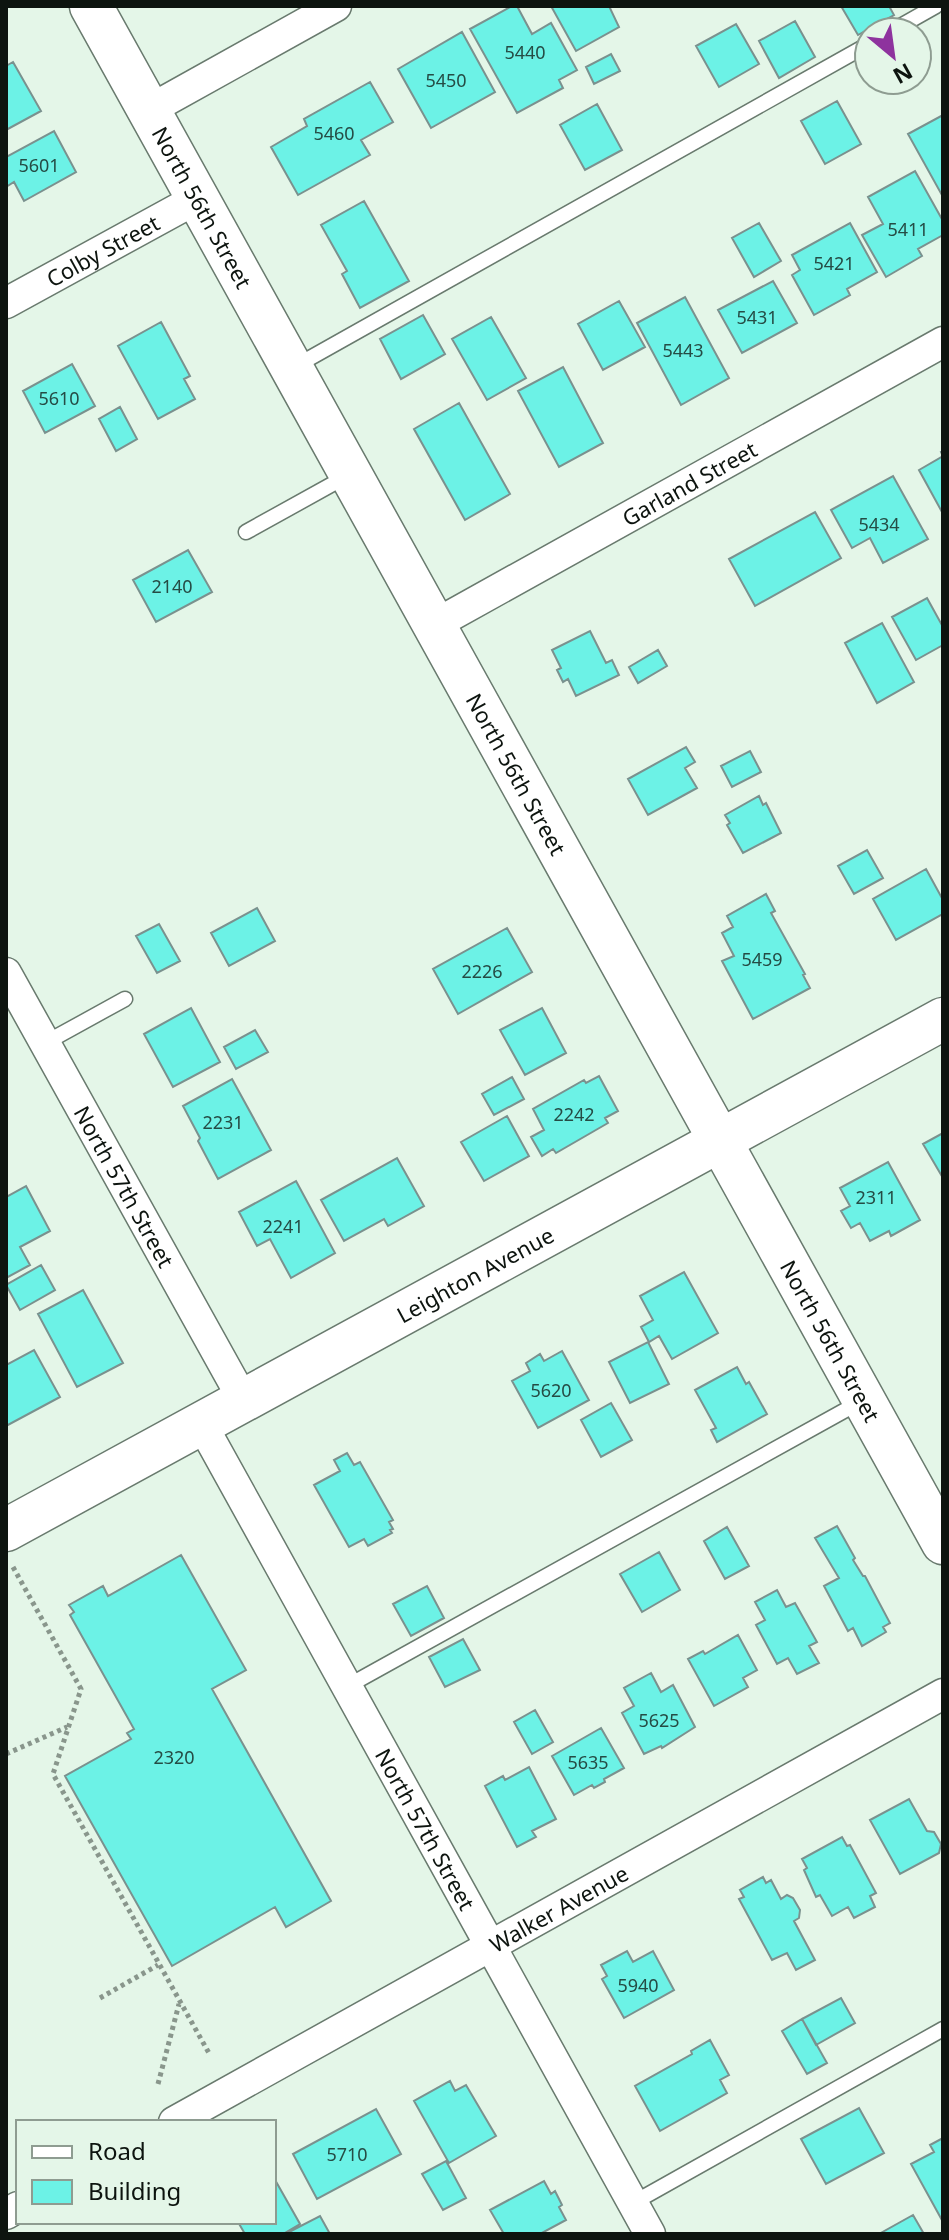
<svg xmlns="http://www.w3.org/2000/svg" width="949" height="2240" font-family="'Noto Sans',sans-serif">
	<style>
		.building { fill: #6cf2e6; stroke: #7a918e; stroke-width: 2 }
		.lines { fill: none; stroke-linecap: round; stroke-linejoin: round }
		.lane-casing { stroke: #697a6e; stroke-width: 17 }
		.street-casing { stroke: #697a6e; stroke-width: 33 }
		.secondary-casing { stroke: #697a6e; stroke-width: 45 }
		.path { stroke: #89968c; stroke-width: 5; stroke-dasharray: 4 4; stroke-linecap: butt }
		.lane { stroke: #fff; stroke-width: 14 }
		.street { stroke: #fff; stroke-width: 30 }
		.secondary { stroke: #fff; stroke-width: 42 }
		.labels { text-anchor: middle; dominant-baseline: central; stroke-width: 7; stroke-linejoin: round; paint-order: stroke }
		.number-label { font-size: 18px; fill: #254c45 }
		.street-label { font-size: 22px; fill: #0d140f; stroke: #e4f6e8 }
	</style>
	<rect width="100%" height="100%" fill="#e4f6e8"/>
	<!-- building -->
	<path class="building" d="M512,6H517L532,34L551,23L577,70L559,80L563,88L517,113L470,29Z
		M551,6H609L619,27L576,51Z
		M841,6H889L894,15L858,35Z
		M795,21L815,57L779,78L759,41Z
		M736,24L759,64L719,87L696,46Z
		M462,32L495,92L431,128L398,69Z
		M611,54L620,71L594,84L586,67Z
		M13,62L41,111L6,130V66Z
		M370,82L393,122L361,140L370,155L298,195L271,147L307,126L304,119Z
		M837,101L861,144L825,164L801,121Z
		M597,104L622,150L585,170L560,125Z
		M943,115V197L908,134Z
		M54,131L76,172L24,201L14,182L6,187V157Z
		M915,171L943,221V235L918,249L922,256L886,277L862,235L883,224L868,197Z
		M364,201L409,281L360,308L342,274L347,271L321,225Z
		M759,223L781,261L754,277L732,238Z
		M850,223L877,272L847,289L850,295L814,315L792,275L800,270L792,255Z
		M773,281L797,323L742,353L718,310Z
		M685,297L729,378L681,405L637,323Z
		M619,301L645,347L603,370L578,324Z
		M423,315L445,354L401,379L380,339Z
		M491,317L526,378L487,400L452,339Z
		M161,322L190,376L184,379L195,399L158,419L118,346Z
		M72,364L95,406L45,433L23,391Z
		M563,367L603,443L559,467L518,391Z
		M459,403L510,494L465,520L414,429Z
		M120,407L137,439L116,451L99,419Z
		M943,451V511L942,512L919,470L943,456L941,452Z
		M893,476L928,539L883,563L870,538L852,548L831,510Z
		M815,512L841,558L755,606L729,559Z
		M188,550L212,592L156,622L133,580Z
		M927,598L943,627V645L916,660L892,617Z
		M882,623L914,682L877,703L845,643Z
		M590,631L606,663L612,660L619,675L576,696L568,679L563,682L557,670L561,668L552,650Z
		M658,650L667,666L638,683L629,667Z
		M686,747L695,762L685,768L697,788L648,815L628,779Z
		M750,751L761,772L732,787L721,766Z
		M759,796L763,805L766,803L781,833L743,853L727,825L730,823L725,815Z
		M867,850L883,878L854,894L838,866Z
		M926,869L943,900V914L896,940L873,899Z
		M766,894L775,911L771,913L805,974L803,975L810,988L753,1019L722,961L734,956L722,933L733,927L727,916Z
		M257,908L275,941L229,966L211,933Z
		M159,924L180,961L157,973L136,936Z
		M507,928L532,972L458,1014L433,969Z
		M191,1008L220,1062L173,1087L144,1034Z
		M542,1008L566,1053L525,1075L500,1030Z
		M255,1030L268,1052L236,1069L224,1047Z
		M599,1076L618,1111L605,1118L608,1123L556,1153L553,1149L542,1156L531,1137L544,1130L533,1109L584,1080L586,1083Z
		M512,1077L524,1099L494,1115L482,1094Z
		M232,1079L271,1150L218,1179L198,1141L200,1138L183,1106Z
		M507,1116L529,1156L484,1181L461,1142Z
		M943,1133V1178L923,1144Z
		M397,1158L424,1206L388,1226L384,1219L344,1241L321,1200Z
		M888,1162L920,1220L891,1236L889,1231L870,1241L860,1223L851,1228L841,1211L850,1206L840,1188Z
		M296,1181L335,1253L291,1278L270,1239L257,1246L239,1212Z
		M26,1186L50,1231L20,1247L30,1265L6,1278V1197Z
		M41,1265L55,1290L20,1310L6,1285Z
		M684,1272L718,1333L672,1359L659,1336L649,1342L641,1327L653,1320L640,1296Z
		M83,1290L123,1363L77,1387L38,1314Z
		M648,1342L669,1384L630,1403L609,1362Z
		M34,1350L60,1397L6,1426V1365Z
		M562,1351L589,1400L538,1428L512,1381L530,1371L526,1363L540,1354L544,1361Z
		M737,1367L746,1384L749,1382L767,1414L717,1442L711,1430L716,1428L695,1390Z
		M611,1403L632,1440L601,1457L581,1420Z
		M347,1453L354,1465L360,1462L393,1520L389,1522L393,1529L390,1530L392,1533L368,1546L364,1539L349,1547L314,1485L340,1471L334,1460Z
		M837,1526L855,1558L853,1560L863,1576H865L890,1623L883,1627L886,1632L862,1646L853,1628L848,1631L824,1586L839,1578L815,1538Z
		M727,1527L749,1566L725,1579L704,1541Z
		M659,1552L680,1590L642,1612L620,1574Z
		M181,1555L246,1670L212,1689L331,1901L286,1927L275,1907L172,1966L65,1776L131,1739L127,1733L134,1729L70,1615L74,1612L69,1605L103,1586L108,1596Z
		M427,1586L444,1618L411,1636L393,1604Z
		M777,1590L786,1607L795,1603L817,1642L809,1646L819,1663L797,1674L788,1658L777,1664L756,1625L765,1620L755,1602Z
		M738,1635L757,1670L743,1678L748,1687L714,1706L688,1659L703,1651L705,1654Z
		M463,1639L480,1670L445,1687L429,1657Z
		M651,1673L661,1692L673,1685L695,1727L662,1748L661,1746L644,1754L622,1713L634,1706L624,1688Z
		M535,1710L553,1742L532,1754L514,1722Z
		M601,1728L624,1768L604,1779L605,1782L594,1788L592,1785L574,1795L552,1756Z
		M529,1767L556,1819L532,1831L536,1837L517,1847L485,1786L503,1776L505,1780Z
		M909,1799L927,1831L934,1832L941,1844L939,1853L900,1874L870,1820Z
		M842,1837L847,1846L850,1845L876,1893L870,1896L875,1907L854,1918L848,1907L832,1916L820,1895L816,1897L804,1870L807,1868L802,1859Z
		M763,1877L766,1883L771,1880L781,1899L787,1895L793,1898L800,1910L799,1918L794,1921L815,1960L796,1970L787,1953L772,1960L739,1899L744,1897L740,1890Z
		M627,1951L633,1962L653,1951L674,1990L624,2018L602,1979L607,1976L601,1965Z
		M841,1998L855,2023L816,2045L802,2019Z
		M802,2019L827,2063L807,2074L782,2031Z
		M710,2040L729,2075L720,2080L727,2093L660,2131L635,2086L692,2054L691,2051Z
		M450,2081L455,2091L466,2085L496,2136L449,2163L414,2101Z
		M859,2108L884,2153L826,2184L801,2139Z
		M376,2109L401,2154L317,2199L293,2154Z
		M943,2138V2222L911,2164L934,2152L930,2145Z
		M446,2161L466,2198L443,2210L422,2174Z
		M274,2178L300,2224L283,2234H245L238,2222H274Z
		M544,2181L551,2194L555,2191L562,2205L559,2207L566,2220L540,2234H504L490,2210Z
		M913,2215L924,2234H879Z
		M320,2216L330,2234H290L289,2232Z"/>
	<g class="lines">
		<defs>
			<path id="lane" d="M890,32L936,6
				M294,367L869,44
				M246,532L347,476
				M45,1043L125,999
				M346,1687L860,1402
				M633,2203L943,2029"/>
			<g id="street">
				<path d="M149,110L336,6"/>
				<path id="s1" d="M6,303L198,198"/>
				<path id="s2" d="M434,625L943,342"/>
				<path id="s3" d="M6,973L244,1401"/>
				<path id="s4" d="M201,1423L650,2234"/>
				<path id="s5" d="M174,2122L943,1694"/>
				<path d="M6,2214L18,2207"/>
			</g>
			<g id="secondary">
				<path id="s6" d="M91,6L943,1543"/>
				<path id="s7" d="M6,1530L943,1019"/>
			</g>
		</defs>
		<!-- lane casing -->
		<use href="#lane" class="lane-casing"/>
		<!-- street casing -->
		<use href="#street" class="street-casing"/>
		<!-- secondary casing -->
		<use href="#secondary" class="secondary-casing"/>
		<!-- path -->
		<path class="path" d="M13,1567L81,1689L53,1774L210,2055
			M6,1754L67,1727
			M100,1998L158,1965
			M158,2084L179,2004"/>
		<!-- lane -->
		<use href="#lane" class="lane"/>
		<!-- street -->
		<use href="#street" class="street"/>
		<!-- secondary -->
		<use href="#secondary" class="secondary"/>
	</g>
	<g class="labels">
		<!-- number labels -->
		<g class="number-label">
			<text x="525" y="52">5440</text>
			<text x="446" y="80">5450</text>
			<text x="334" y="133">5460</text>
			<text x="39" y="165">5601</text>
			<text x="908" y="229">5411</text>
			<text x="834" y="263">5421</text>
			<text x="757" y="317">5431</text>
			<text x="683" y="350">5443</text>
			<text x="59" y="398">5610</text>
			<text x="879" y="524">5434</text>
			<text x="172" y="586">2140</text>
			<text x="762" y="959">5459</text>
			<text x="482" y="971">2226</text>
			<text x="574" y="1114">2242</text>
			<text x="223" y="1122">2231</text>
			<text x="876" y="1197">2311</text>
			<text x="283" y="1226">2241</text>
			<text x="551" y="1390">5620</text>
			<text x="659" y="1720">5625</text>
			<text x="174" y="1757">2320</text>
			<text x="588" y="1762">5635</text>
			<text x="638" y="1985">5940</text>
			<text x="347" y="2154">5710</text>
		</g>
		<!-- street labels -->
		<g class="street-label">
			<text stroke="none"><textPath href="#s6" startOffset="230">North 56th Street</textPath></text>
			<text stroke="none"><textPath href="#s1" startOffset="110">Colby Street</textPath></text>
			<text stroke="none"><textPath href="#s2" startOffset="292">Garland Street</textPath></text>
			<text stroke="none"><textPath href="#s6" startOffset="878">North 56th Street</textPath></text>
			<text stroke="none"><textPath href="#s3" startOffset="244">North 57th Street</textPath></text>
			<text stroke="none"><textPath href="#s7" startOffset="534">Leighton Avenue</textPath></text>
			<text stroke="none"><textPath href="#s6" startOffset="1526">North 56th Street</textPath></text>
			<text stroke="none"><textPath href="#s4" startOffset="464">North 57th Street</textPath></text>
			<text stroke="none"><textPath href="#s5" startOffset="440">Walker Avenue</textPath></text>
		</g>
	</g>
	<!-- border -->
	<rect width="949" height="2240" fill="none" stroke="#0d140f" stroke-width="16"/>
	<!-- legend -->
	<rect x="16" y="2120" width="260" height="104" fill="#e4f6e8" stroke="#8e9c91" stroke-width="2"/>
	<rect x="32" y="2146" width="40" height="12" fill="#ffffff" stroke="#8e9c91" stroke-width="2"/>
	<text x="88" y="2160" font-size="24" fill="#0d140f">Road</text>
	<rect x="32" y="2180" width="40" height="24" fill="#6cf2e6" stroke="#8e9c91" stroke-width="2"/>
	<text x="88" y="2200" font-size="24" fill="#0d140f">Building</text>
	<!-- north arrow -->
	<g transform="translate(893 56) rotate(151)"><circle r="38" fill="#e4f6e8" stroke="#8e9c91" stroke-width="2"/>
	<path d="M0-6L14 30L0 20L-14 30Z" fill="#8e339e"/>
	<text y="-12" font-size="22" font-weight="bold" text-anchor="middle" fill="#0d140f">N</text>
	</g>
</svg>
